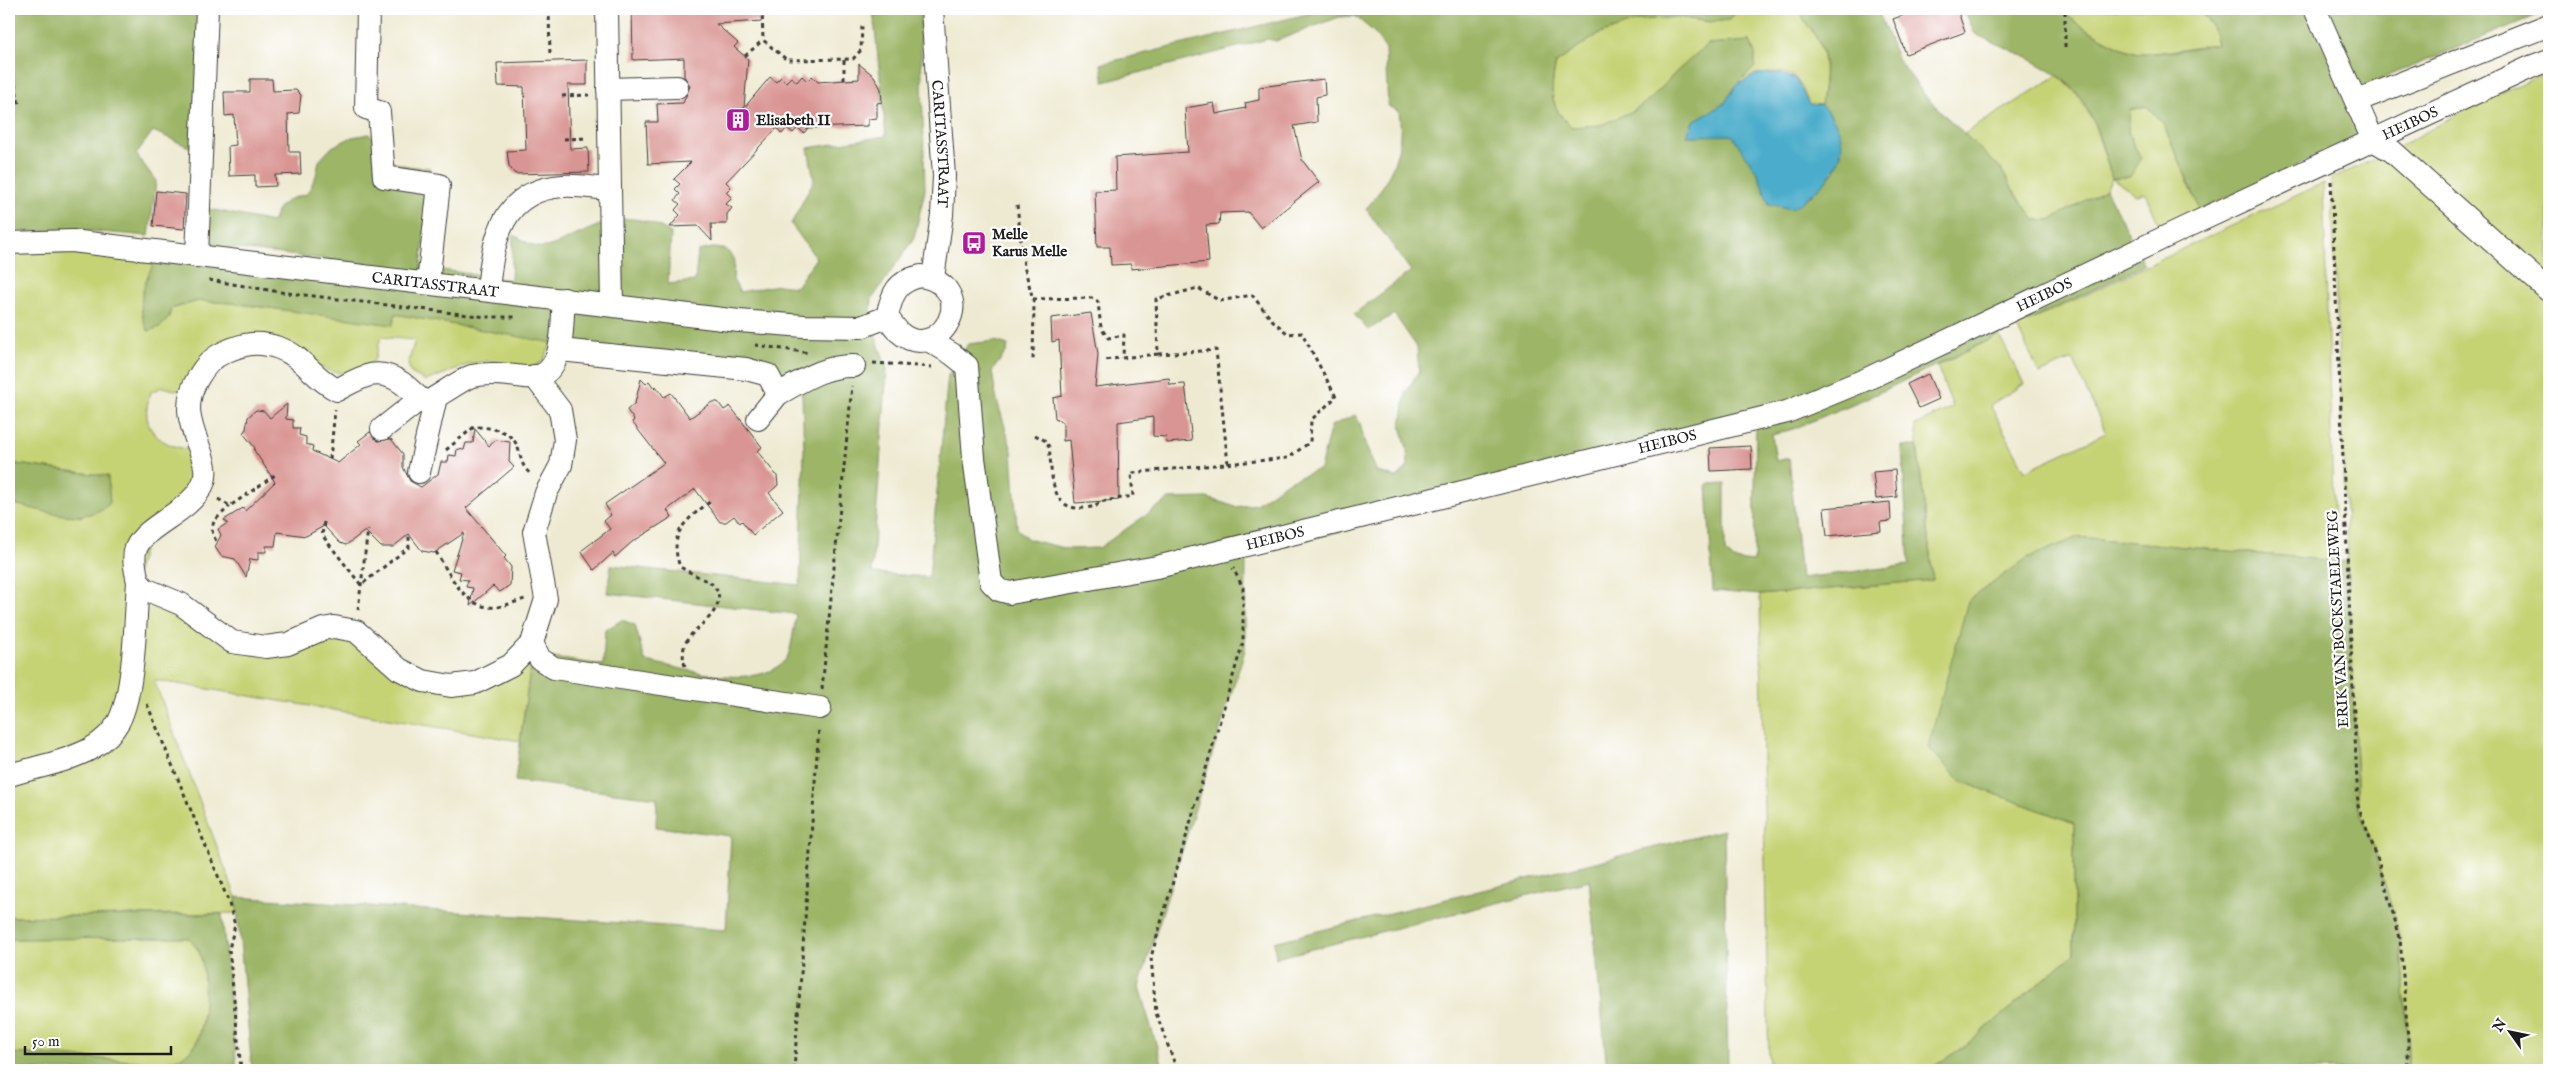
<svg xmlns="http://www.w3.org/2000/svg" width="2558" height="1079" font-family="'IM FELL English',serif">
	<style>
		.green { fill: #c6d374; stroke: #717848 }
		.forest { fill: #9cb566; stroke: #5c6841 }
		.water { fill: #4cadcb; stroke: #346474 }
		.building { fill: #d99593 }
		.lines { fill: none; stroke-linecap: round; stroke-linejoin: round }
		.minor-casing { stroke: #3c3b37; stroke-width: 24 }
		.path { stroke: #3c3b37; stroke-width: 3; stroke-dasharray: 4 4; stroke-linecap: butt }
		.minor { stroke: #fff; stroke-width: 22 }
		.labels { text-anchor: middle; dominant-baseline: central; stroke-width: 4.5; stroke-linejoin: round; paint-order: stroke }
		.poi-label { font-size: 15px; font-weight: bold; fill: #1c1c1c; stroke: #fff; text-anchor: start }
		.street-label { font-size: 15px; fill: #1c1c1c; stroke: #fff }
	</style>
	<rect width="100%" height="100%" fill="#fff"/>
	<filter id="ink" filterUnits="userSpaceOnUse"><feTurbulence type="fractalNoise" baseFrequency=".02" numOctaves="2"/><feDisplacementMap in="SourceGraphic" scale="10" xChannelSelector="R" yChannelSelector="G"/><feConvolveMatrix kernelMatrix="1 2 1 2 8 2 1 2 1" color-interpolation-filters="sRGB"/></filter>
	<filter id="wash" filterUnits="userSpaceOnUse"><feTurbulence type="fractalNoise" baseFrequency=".0096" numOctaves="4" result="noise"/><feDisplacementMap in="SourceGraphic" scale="20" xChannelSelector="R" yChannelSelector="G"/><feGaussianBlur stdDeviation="1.12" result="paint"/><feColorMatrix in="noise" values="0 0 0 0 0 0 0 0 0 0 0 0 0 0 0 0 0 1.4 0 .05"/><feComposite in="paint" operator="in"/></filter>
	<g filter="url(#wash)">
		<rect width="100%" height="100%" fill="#eeead2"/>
		<!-- green -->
		<path class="green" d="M1740,9H1800C1803,22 1811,28 1817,39C1828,60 1824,83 1821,105L1809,104C1805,97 1802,84 1796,79C1780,64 1751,77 1736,86L1755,67L1750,41L1708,44L1676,72L1653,97L1635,110L1601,125L1572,127C1549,108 1550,90 1556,63L1597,35L1639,20L1676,17L1711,22L1728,20Z
			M2059,9H2198L2212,26L2217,44C2192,46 2165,54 2140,53C2122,52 2073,22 2059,9Z
			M2549,72V1070H2408V1038L2400,938L2377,857L2358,806L2331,179L2392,151L2483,100Z
			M2058,75L2077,94L2093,120L2112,178L2128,133L2130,110L2147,106L2164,125L2200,210L2161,229L2145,193L2136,195L2112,178L2106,189L2050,220H2035L2016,195L2001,169L1964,134Z
			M2323,183L2335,561L2078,537L1960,781L2074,823V954L1965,1046L1928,1070H1769L1760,595L1933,580L1915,425L1953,407L1937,366L1999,335L2024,384L1990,405L2025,471L2106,433L2072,359L2040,374L2017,327Z
			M46,251L156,259L158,328L169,318L171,309L198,301L232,303L393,324L395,314L552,342L543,361L535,366H521L489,361L469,364L426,381L411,373L408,364L415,340L381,337L374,361C365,367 357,371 346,373C324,375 274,345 252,335L185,392L162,387L151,392C136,430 162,448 196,450L193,489L151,521L133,587L123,702L95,740L9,770V503L81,517L108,476L9,463V254Z
			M141,594L227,643L337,631L430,688L532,655L520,741L154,680L236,897L238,913L9,917V779L110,740Z
			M188,937C191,941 195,945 198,950C210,971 206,1041 186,1056C180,1060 170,1061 164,1063L9,1053V939Z"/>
		<!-- forest -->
		<path class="forest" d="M9,9H207L196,150L153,131L136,154L156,181L149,236L77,230L9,232Z
			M873,9H920L925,190L914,238L872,299L870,320L887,369L872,573L929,577L948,375L968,344L995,341L1008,345L1007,351L992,371L996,397L1012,451L1017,528L1028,539L1067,549L1099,548L1169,499L1207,498L1236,507L1256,504L1289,481L1320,469L1331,426L1355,415L1360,423L1365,444L1377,472L1397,477L1408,467L1407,448L1401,426L1406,392L1419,371L1417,347L1394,314L1368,330L1354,314L1411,271L1366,209C1390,180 1405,151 1399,112L1388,106L1385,48L1374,32L1355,16L1339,17L1276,41L1268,39L1104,82L1101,64L1328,9H1740L1729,20L1711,22L1676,17L1640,20L1597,35L1556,63C1550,90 1549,108 1572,127L1601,125L1635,110L1653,97L1676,72L1708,44L1750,41L1755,53V67L1736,86L1724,104L1693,121L1688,136L1732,135L1758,174L1769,204L1811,196L1835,171L1841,153L1831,115L1821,105C1824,83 1829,60 1817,39C1811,28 1803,22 1800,9H1891L1879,13L1897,58L1927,98L2001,169L2016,195L2035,220H2050L2106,189L2144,265L1874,395L1793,429L1772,435L1776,461L1789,458L1801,578L1909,565L1902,446H1917L1933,580L1760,595L1713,591L1707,484L1725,483V552L1734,560L1754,562L1756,422L1246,556L1245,650L1139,987L1164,1070H252L236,897L726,930L731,836L656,827L657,798L515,781L532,655L603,665L605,630L622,620L635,625L645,661C684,668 757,693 786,659C791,653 795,623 796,614L607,593L611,565L800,585L804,450L802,395L798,385L768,364L547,342L395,314L393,325L232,303L198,301L171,309C169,322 161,328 148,331C135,307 143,283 156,259L361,285L365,264L198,244L205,208L272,222L280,206L290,199L307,194L316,176L319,161L332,147L352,137L369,134C381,143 376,145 382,153C394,167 414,167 431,168L421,267L511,280L513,235C521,238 530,245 537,247C545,249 556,244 563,241C605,223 628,206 671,233L668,284L695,281L698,251L712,248L726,249L734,259L733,280L740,292L778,285L796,287L816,258L791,224L814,180L808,148L886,136Z
			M1964,9H2059C2073,22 2121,52 2140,53C2165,55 2192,47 2217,44L2212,26L2198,9L2549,10L2347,93L2357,138L2200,210L2164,125L2147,106L2130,110L2128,133L2141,159L2130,177L2112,178C2103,150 2096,117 2077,93C2054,66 2007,49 1975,34Z
			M9,463L108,476L110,503C84,528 40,509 9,503Z
			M2078,537L2347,562L2358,806L2377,857L2400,938L2408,1038V1070H1928L1965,1046L2074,954V823L1960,781L1928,747L1968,601L2027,558Z
			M1724,830L1728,1070H1607L1589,880L1276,958L1274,942Z
			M222,914L237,1070H9V1053L164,1063C177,1059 187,1056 196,1044C206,1029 207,965 198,949C195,945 191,941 188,938L9,939V917Z"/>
		<!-- water -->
		<path class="water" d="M1779,73L1796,79L1809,104L1821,105C1865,148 1831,182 1792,209L1769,204L1758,174L1732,135L1687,136L1693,121L1724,104L1736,86L1756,74Z"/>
		<g id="blocks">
			<!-- building -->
			<path class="building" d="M632,9H762V21L716,24L738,43L734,47L748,59L744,108L770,77L776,82L781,77L786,82L791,77L797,82L802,76L807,81L812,76L818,82L859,79V64L874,76L881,89L882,102L877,103V118L868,119V126L808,128L804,133L798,128L793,133L787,128L782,134L777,128L726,182L731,187L726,192L732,198L726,204L732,208L727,214V224H711L712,241L698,226L670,227L680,215L675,210L680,204L675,200L680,194L675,189L680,184L674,179L691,162L648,164L646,122H658L657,104L683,103L690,86L684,76V58L633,60Z
				M1920,9H1957L1965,32L1906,54L1893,19Z
				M587,60V85H568L570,149L588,148L589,172L515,174L509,166L507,151L526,150L524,87L498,86L497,63Z
				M250,79H272L273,91L296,90L301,95L299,113L288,114L289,152H300L301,174L275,175L276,186L255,187V175L229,176L228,146L236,145L234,115L225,116L224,92H250Z
				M1324,79L1325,95L1316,97L1317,122L1294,126L1302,160L1319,182L1261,228L1248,212L1220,213L1219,224L1206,225L1209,262L1131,269V264L1111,265L1110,247H1097L1095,191L1116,190L1115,157L1188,152L1185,108L1214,103L1216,114L1246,108L1245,103L1259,100V87Z
				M156,191L186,194L184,229L153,226Z
				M1091,313L1098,354L1095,387L1169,378L1170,385L1185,384L1192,441L1167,443L1166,437L1153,436V417L1118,422L1119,500L1075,503L1069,440L1063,441V422L1055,418L1053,398L1062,396L1059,340L1052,342L1051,318Z
				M1928,374L1939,399L1919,408L1907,384Z
				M641,379L646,384L649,381L654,388L656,386L664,397L671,393L690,418L712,402H718L724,410L730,406L762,447L757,451L777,476L778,485L769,493L783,510L753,535L742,521L740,523L734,516L726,522H720L695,489L667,510L672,517L632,542L615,557L613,553L594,570L581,551L610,529L604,521L611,515L605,504L664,463L632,422L634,420L627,410L635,403Z
				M287,404L286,419L293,420V428H300L299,435L306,437V444L313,446L312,451L338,463L361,444L358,441L370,432L378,441L391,439L403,454V467L410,481L421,487L438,474L441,462H448L449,455L456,456L457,449L464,450L466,443H473L475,429L489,446L496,440L510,442L509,462L514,467L466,508L506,556L504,558L511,567L510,585L500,592L493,586L470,606L473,588L466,587L468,580L459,579L461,572L452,570L464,533L434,553L422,551L409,534L393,547H381L365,531L346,545L340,543L324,526L306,536L277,532L275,546H266V552H258V560L250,559L246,577L235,559L221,556L215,547L221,535L218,529L228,523L224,520L243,508L245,511L275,482L254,450L255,448L243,433L246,429L248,417L256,410L264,411L270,418Z
				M1751,446L1752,469L1711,471L1710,448Z
				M1895,470L1897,497L1876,499L1873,472Z
				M1890,502L1891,521L1880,522L1881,531L1827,536L1824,508Z"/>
		</g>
	</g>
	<g filter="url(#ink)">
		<use href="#blocks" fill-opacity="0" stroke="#3c3b37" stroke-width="1"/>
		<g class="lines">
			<defs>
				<g id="minor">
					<path d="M368,9L366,108L379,112L384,177L439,185L428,283"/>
					<path d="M607,9L612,305"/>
					<path id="s1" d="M932,9L944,176L942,215L933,278"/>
					<path d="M2315,9L2373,140L2392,151L2549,291"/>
					<path d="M608,89L677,87"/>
					<path d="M2356,101L2549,25"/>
					<path id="s2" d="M9,243L72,241L739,321L804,326L861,327L887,317"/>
					<path d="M197,256L207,9"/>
					<path d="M921,276C985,289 937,367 899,332C895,328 891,322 887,317C892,293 897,281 921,276Z"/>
					<path d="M488,290C493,239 502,190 563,186C578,185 595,188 610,189"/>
					<path id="s3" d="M928,340L952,354L967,366L974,458L991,582L999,590L1010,593L1157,567L1787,412L1867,379L2182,229L2533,66L2549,60"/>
					<path d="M560,350L746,369L768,375L778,394L758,419"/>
					<path d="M778,394C802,381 825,365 854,366"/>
					<path d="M382,429L420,399"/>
					<path d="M419,472L436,397"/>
					<path d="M138,582L145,589L181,604L232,642L266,647L288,644L323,629L334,627L356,631L399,669L423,681L451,686L475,683L511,665L532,643L546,599L534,532L546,493L561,465L565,440L560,410L534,376"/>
					<path d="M532,643L540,659L554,668L820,708"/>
					<path d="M9,775C36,767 67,762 92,748C102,742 113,732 119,721C135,689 135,620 138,582C136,572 132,558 136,548C147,524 187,514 202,486C218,457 170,422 198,378C204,367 213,357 225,352C244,343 259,341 279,348C303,356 314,379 337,390C360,378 377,365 402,383C410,389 417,397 426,403C437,397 464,378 472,376C491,372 507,375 525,377C567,381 561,325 564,299"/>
				</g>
			</defs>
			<!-- minor casing -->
			<use href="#minor" class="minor-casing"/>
			<!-- path -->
			<path class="path" d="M549,9L550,57
				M762,9L763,40L787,60L853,59L861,50L862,26
				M9,20L12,71L19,104
				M2065,47V9
				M745,56L763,40
				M844,60V80
				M562,96L589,95
				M564,139L588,138
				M2331,181L2358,806L2377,857L2400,938L2408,1038V1070
				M1017,205L1024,266L1034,303L1033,361
				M209,280L280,292L486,317H518
				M1033,299L1094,298L1098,302L1101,328L1108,338L1124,335L1123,358
				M755,345L810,353
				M1158,354L1216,350L1228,464
				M873,363L932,367
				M1035,435L1046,441L1049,447C1052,468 1049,505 1076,508C1082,509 1090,507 1096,506L1099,502L1133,496L1131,473L1288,458L1310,442L1311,420L1336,397L1302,333L1288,334L1271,319L1252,295L1220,301L1198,288L1156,299L1158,354L1103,360
				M446,450L474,427C490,427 512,430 518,448C522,459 521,467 532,475
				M330,459L335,410
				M218,499L230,506L275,475
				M324,522L322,535L361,585L409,547V533
				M216,541C206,523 217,519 230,506
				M436,552C448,571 462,603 487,607C499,609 514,602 525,599
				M358,610L368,529
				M685,666C675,632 709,628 717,605C719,602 718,596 719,593L712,584L680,567C668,532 685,521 711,501
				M822,689L852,386
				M147,704L228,900L235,925L229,949L241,1070
				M794,1070L819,727
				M1177,1070L1156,1013L1151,957L1243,642V588L1233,568"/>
			<!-- minor -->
			<use href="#minor" class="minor"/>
		</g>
	</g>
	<!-- icons -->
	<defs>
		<symbol id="building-square" viewBox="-11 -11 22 22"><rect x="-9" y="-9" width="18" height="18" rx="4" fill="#b5179e" stroke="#fff"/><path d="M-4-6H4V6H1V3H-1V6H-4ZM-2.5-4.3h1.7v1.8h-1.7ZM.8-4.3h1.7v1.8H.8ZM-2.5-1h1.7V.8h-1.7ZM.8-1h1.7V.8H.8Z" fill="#fff"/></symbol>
		<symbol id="bus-square" viewBox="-11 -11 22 22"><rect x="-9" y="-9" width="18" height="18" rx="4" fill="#b5179e" stroke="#fff"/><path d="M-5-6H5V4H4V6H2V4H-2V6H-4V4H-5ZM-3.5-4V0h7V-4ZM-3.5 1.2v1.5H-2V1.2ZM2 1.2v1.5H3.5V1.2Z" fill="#fff"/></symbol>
	</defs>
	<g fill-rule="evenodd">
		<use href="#building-square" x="724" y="106" width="28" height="28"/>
		<use href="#bus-square" x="960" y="229" width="28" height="28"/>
	</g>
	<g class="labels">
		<!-- poi labels -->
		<g class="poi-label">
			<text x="756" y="120">Elisabeth II</text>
			<text x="992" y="234">Melle<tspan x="992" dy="17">Karus Melle</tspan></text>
		</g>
		<!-- street labels -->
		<g class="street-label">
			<text stroke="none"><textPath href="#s3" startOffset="1772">HEIBOS</textPath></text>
			<text stroke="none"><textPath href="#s1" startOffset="135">CARITASSTRAAT</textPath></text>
			<text stroke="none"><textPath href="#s2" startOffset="429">CARITASSTRAAT</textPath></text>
			<text stroke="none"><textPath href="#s3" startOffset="1368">HEIBOS</textPath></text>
			<text stroke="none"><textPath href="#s3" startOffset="962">HEIBOS</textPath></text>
			<text stroke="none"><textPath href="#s3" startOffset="558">HEIBOS</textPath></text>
			<text transform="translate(2338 619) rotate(-93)">ERIK VAN BOCKSTAELEWEG</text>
		</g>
	</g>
	<!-- margin -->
	<rect width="2558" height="1079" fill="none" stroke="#fff" stroke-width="30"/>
	<!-- north arrow -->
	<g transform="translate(2510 1032) rotate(303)" stroke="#ffffff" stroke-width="4" paint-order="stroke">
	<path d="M0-4L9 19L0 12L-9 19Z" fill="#1c1c1c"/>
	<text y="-8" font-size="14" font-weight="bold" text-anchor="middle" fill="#1c1c1c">N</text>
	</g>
	<!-- scale -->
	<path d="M25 1046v8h146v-8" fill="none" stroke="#1c1c1c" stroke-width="2.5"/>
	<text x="32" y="1046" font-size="15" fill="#1c1c1c" stroke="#ffffff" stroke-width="4" paint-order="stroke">50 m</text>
</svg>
